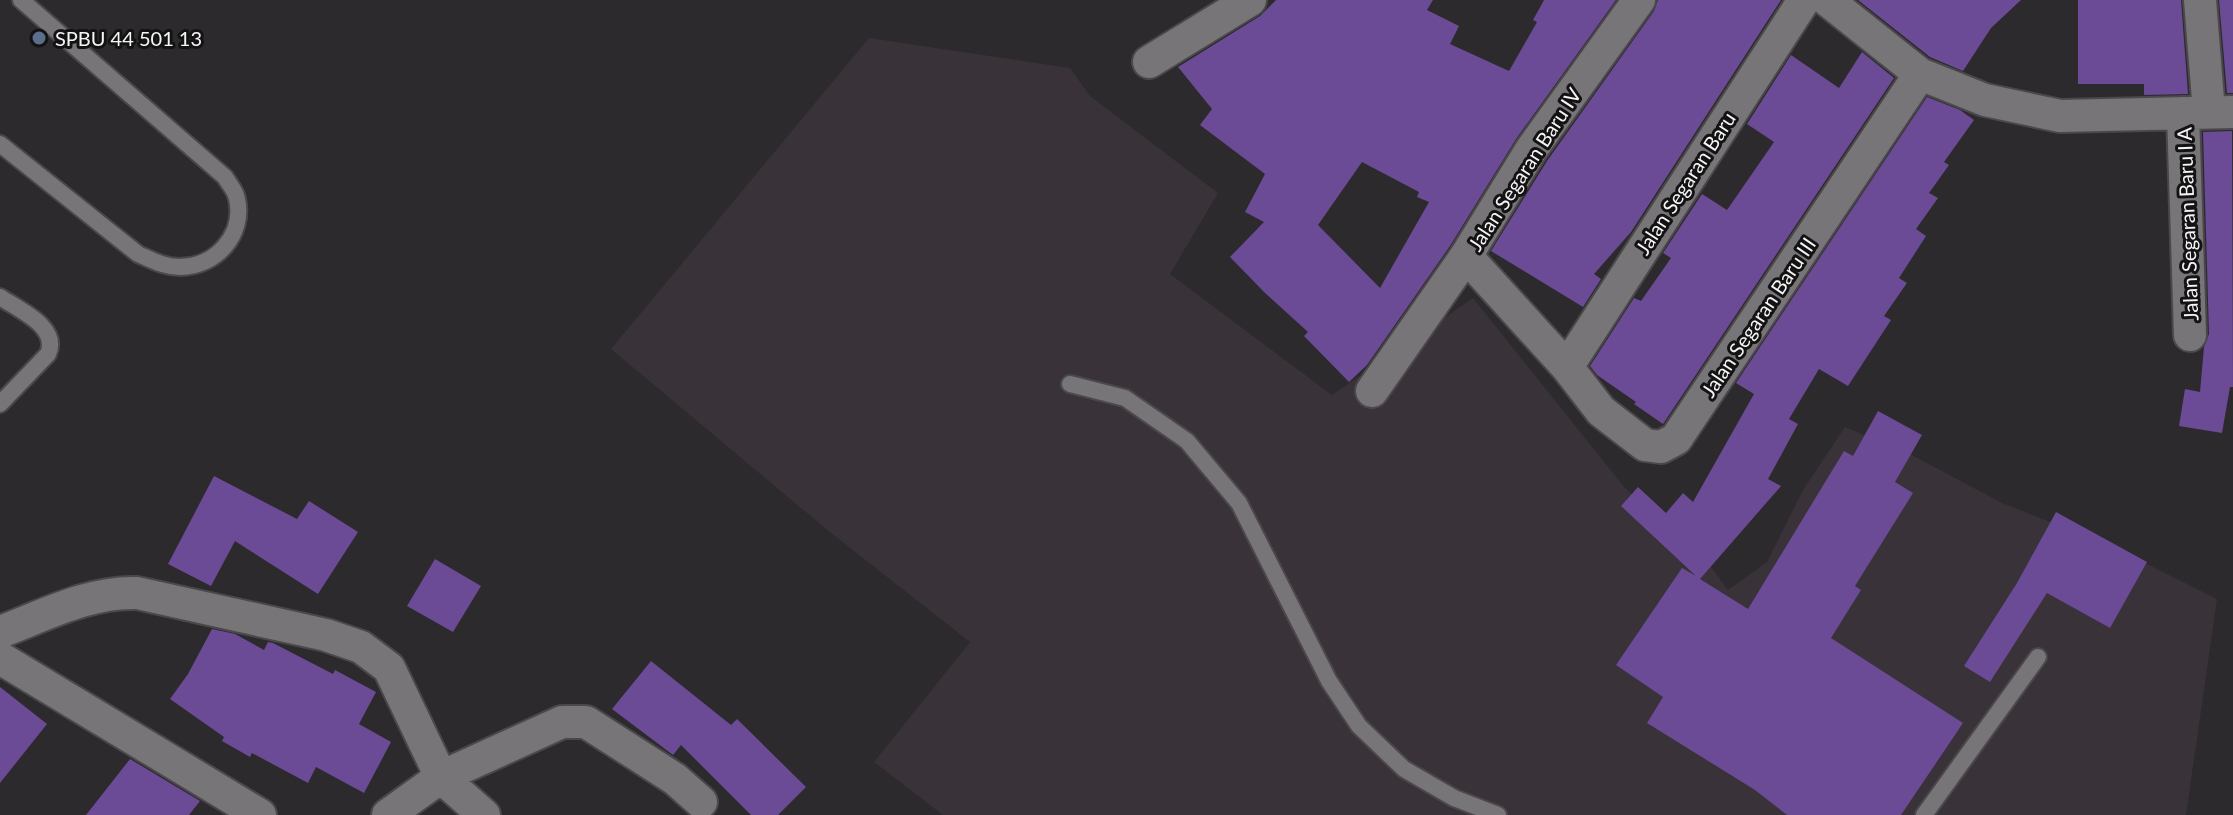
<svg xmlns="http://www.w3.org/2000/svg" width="2233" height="815" font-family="Lato,sans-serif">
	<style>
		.built { fill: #393239 }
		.building { fill: #6b4b96; fill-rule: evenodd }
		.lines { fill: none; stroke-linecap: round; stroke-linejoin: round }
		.service-casing { stroke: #4b484b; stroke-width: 20 }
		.minor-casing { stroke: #4b484b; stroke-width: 36 }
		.service { stroke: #787579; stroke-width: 16 }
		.minor { stroke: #787579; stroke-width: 32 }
		.service-dot { fill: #5c6f8a; stroke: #141314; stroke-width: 3 }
		.labels { text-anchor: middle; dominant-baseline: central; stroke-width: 6; stroke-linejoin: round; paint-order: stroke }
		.poi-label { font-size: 20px; fill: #f6f4f6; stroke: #141314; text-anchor: start }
		.street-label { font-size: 20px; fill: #f6f4f6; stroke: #141314 }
	</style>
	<rect width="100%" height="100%" fill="#2c2a2c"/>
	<!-- built -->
	<path class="built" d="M869,38L1070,68L1090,96L1218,193L1170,274L1332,395L1473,298L1625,488L1662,522L1694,544L1728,590L1767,562L1803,490L1845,427L1910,454L2002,503L2107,544L2217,599L2186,815H943L874,762L970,642L831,533L611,349Z"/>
	<!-- building -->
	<path class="building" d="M1276,0H1433L1427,10L1459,26L1450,44L1509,71L1537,22L1533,20L1544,0H1616L1516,139L1450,246L1367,365L1349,382L1304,336L1308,332L1265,293L1230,257L1264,222L1245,212L1265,174L1200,125L1212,109L1178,67L1260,16ZM1362,162L1419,192L1417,197L1429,202L1380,288L1318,225Z
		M1658,0H1781L1631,232L1594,274L1601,279L1583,307L1491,251L1547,161L1654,11Z
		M1858,0H2021L1991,28L1963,71L1930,57Z
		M2078,0H2181L2188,94L2144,95V84H2078Z
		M2219,0H2233V93H2227Z
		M1862,52L1894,78L1663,424L1634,404L1636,402L1597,375L1590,366L1634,298L1641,301L1671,258L1663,253L1702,194L1727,210L1774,142L1747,124L1791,55L1839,88Z
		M1927,97L1960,110L1974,120L1944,162L1949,165L1929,193L1938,198L1916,229L1926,236L1899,278L1907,283L1884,316L1891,320L1848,386L1819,369L1789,419L1798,424L1768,479L1781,486L1700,579L1748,609L1844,451L1853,456L1878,411L1922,435L1895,482L1913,493L1855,586L1861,590L1831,638L1963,723L1901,815H1787L1755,790L1647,723L1663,697L1616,665L1682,568L1696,576L1621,506L1638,487L1666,513L1683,493L1693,502L1754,394L1736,383Z
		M2232,131L2233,387H2230L2222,433L2179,426L2185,389L2200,392L2204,347L2209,334L2203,132Z
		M214,476L297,519L309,501L358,532L318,594L235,541L211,586L168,564Z
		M2056,512L2147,562L2110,628L2047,593L1990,682L1964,666L2017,583Z
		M435,559L481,586L453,632L407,606Z
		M212,629L235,634L264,650L268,642L273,643L333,674L335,670L376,692L359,724L391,742L364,793L316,767L308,783L252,753L250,757L222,741L224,737L170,699L188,674Z
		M651,661L731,725L737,719L806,787L778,815H751L681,745L673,755L612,709Z
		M0,687L47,724L0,783Z
		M130,759L200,801L189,815H86Z"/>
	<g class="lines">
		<defs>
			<path id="service" d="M0,144L138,254C152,260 164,267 180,267C216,267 245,234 237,199C236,191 229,184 225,177L21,0
				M0,297C19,310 60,327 48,354L0,404
				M1070,384L1125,398L1187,441L1239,503L1329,681L1359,726L1404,769L1454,798L1498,815
				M1924,815L2038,657"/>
			<path id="minor" d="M1639,0L1531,150L1466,256L1567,367L1601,411L1645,445L1661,447L1676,439L1920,74
				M1827,0L1920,74L1985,100L2060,116L2233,112
				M2200,0L2209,112
				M1149,62L1250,0
				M2183,113L2190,335
				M1567,367L1804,0
				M1372,391L1466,256
				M0,632C43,616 90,591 137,593L326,635L361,647L389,668L441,777L562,722H586L675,779L701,802
				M0,658L260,815
				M388,815L441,777L484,815"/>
		</defs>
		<!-- service casing -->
		<use href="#service" class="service-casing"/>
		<!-- minor casing -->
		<use href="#minor" class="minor-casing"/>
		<!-- service -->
		<use href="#service" class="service"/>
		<!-- minor -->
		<use href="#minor" class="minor"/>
	</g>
	<!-- markers -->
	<circle class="service-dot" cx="39" cy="38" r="8"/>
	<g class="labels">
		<!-- poi labels -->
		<g class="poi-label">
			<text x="55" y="38">SPBU 44 501 13</text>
		</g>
		<!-- street labels -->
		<g class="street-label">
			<text transform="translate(1524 169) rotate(-57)">Jalan Segaran Baru IV</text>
			<text transform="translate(1685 183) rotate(-57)">Jalan Segaran Baru</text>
			<text transform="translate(2187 224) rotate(-92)">Jalan Segaran Baru I A</text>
			<text transform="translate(1758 317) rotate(-56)">Jalan Segaran Baru III</text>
		</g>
	</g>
</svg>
